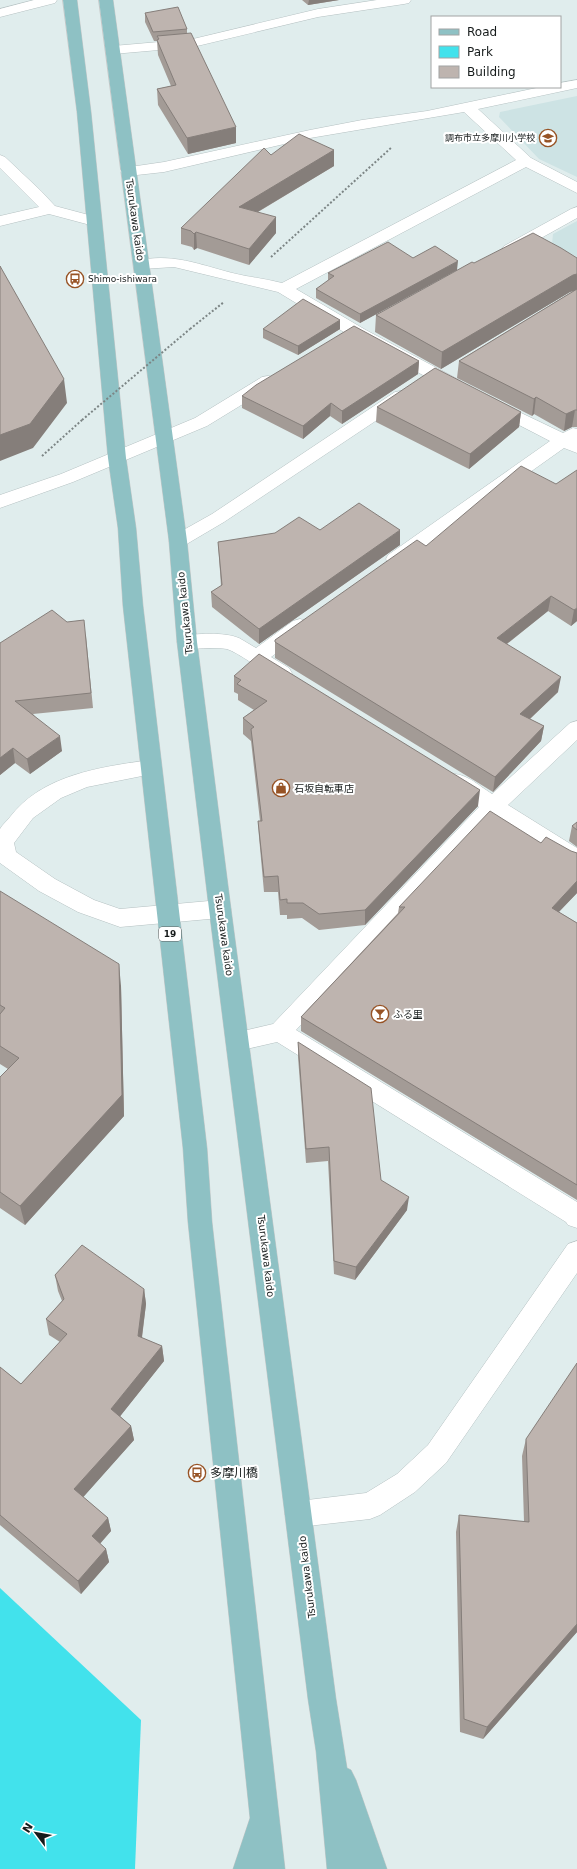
<svg xmlns="http://www.w3.org/2000/svg" width="577" height="1869" font-family="'DejaVu Sans','Noto Sans JP',sans-serif">
	<style>
		.built { fill: #cde3e4 }
		.green { fill: #42e2ec }
		.lines { fill: none; stroke-linecap: round; stroke-linejoin: round }
		.minor-casing { stroke: #b5c1c2; stroke-width: 1 }
		.major-casing { stroke: #c7c8c8; stroke-width: 1 }
		.path { stroke: #7c8585; stroke-width: 2; stroke-dasharray: 2 2; stroke-linecap: butt }
		.minor { fill: #fff; fill-rule: evenodd }
		.major { fill: #8ec1c4; fill-rule: evenodd }
		.path-bridge { stroke: #7c8585; stroke-width: 2; stroke-dasharray: 2 2; stroke-linecap: butt }
		.wall { fill: #a39b96 }
		.shaded-wall { fill: #857e7a }
		.building { fill: #beb4af; stroke: #857e7a }
		.labels { text-anchor: middle; dominant-baseline: central; stroke-width: 4; stroke-linejoin: round; paint-order: stroke }
		.far-poi-label { font-size: 9px; fill: #161b1b; stroke: #fff; text-anchor: end }
		.shield { fill: #fff; stroke: #5c5f5f; stroke-width: 1 }
		.shield-label { font-size: 9px; font-weight: bold; fill: #161b1b }
		.street-label { font-size: 10px; fill: #161b1b; stroke: #fff }
		.poi-label { font-size: 10px; fill: #161b1b; stroke: #fff; text-anchor: start }
		.near-poi-label { font-size: 12px; fill: #161b1b; stroke: #fff; text-anchor: start }
	</style>
	<rect width="100%" height="100%" fill="#e0eded"/>
	<!-- built -->
	<path class="built" d="M577,96V177L539,159L499,117L500,112Z
		M577,221V257L552,244L553,234Z"/>
	<!-- green -->
	<path class="green" d="M0,1588L141,1720L135,1869H0Z"/>
	<g class="lines">
		<defs>
			<path id="minor" d="M34,0H57L55,3L0,17V9Z
				M377,0H411L409,3L404,4L318,17L193,47L113,54L108,53L106,50L108,47L113,46L193,39L318,9Z
				M577,80V88L478,109L531,158L577,182V193L526,167L296,289L364,329L461,381L464,385L461,389L455,390L449,389L352,337L278,292L174,267L142,269L136,267L134,264L136,261C177,251 208,269 246,276C258,278 270,280 282,283L516,160L464,112L310,138L164,172L128,176L123,174L120,171L123,168L164,162L310,130L362,120L427,111L541,87H560V83Z
				M0,155L5,157L41,191L55,206L100,218L102,221L100,224L94,226L49,214L0,226V216L39,207L0,168Z
				M577,207V218L516,252L510,254L504,252L502,249L504,246L571,209Z
				M268,376L274,377L277,381L274,385L207,426L73,482L0,508V495L61,474L195,418L262,377Z
				M401,391L407,392L410,396L407,400L224,522L185,545L178,547L171,545L169,541L171,537L212,514L395,392Z
				M492,399L563,433L573,428L577,429V453L564,448L402,563L395,565L388,563L386,559L388,555L550,441L486,408L483,404L486,400Z
				M300,619L307,621L310,626L307,631L271,657L289,668L292,673L289,678L282,680L275,678C265,672 237,652 227,649C211,646 195,651 180,647L177,642L180,637C195,633 225,632 239,638C245,641 250,645 256,648L293,621Z
				M577,721V740L508,805L577,848V867L569,865L495,817L480,831L296,1030L577,1202V1228L568,1225L566,1222L277,1042L238,1051L230,1048L227,1041L230,1034L273,1024L479,807L447,785L444,780L447,775C463,770 479,786 492,794L570,723Z
				M150,760L157,763L160,768L157,773L87,787L61,798L33,818L14,843L16,852L55,879L94,900L120,909L220,900L228,903L231,909L228,915L220,918L120,927L78,912L39,891L0,863C0,855 0,836 0,829C2,825 7,821 10,817C42,775 100,767 150,760Z
				M577,1241V1273L446,1463L415,1492L380,1515L370,1519L299,1527L289,1523L285,1514L289,1505L299,1501L366,1493L397,1474L428,1445L568,1244Z"/>
			<path id="major" d="M63,0H77L91,112L126,458L136,528L143,606L207,1148L212,1222L285,1869H233L250,1818L188,1222L183,1148L123,606L118,528L108,458L77,112Z
				M99,0H113L187,541L197,642L231,909L336,1699L347,1768L351,1770L356,1780L387,1869H327L316,1751L308,1699L209,909L177,642L169,541Z"/>
		</defs>
		<!-- minor casing -->
		<use href="#minor" class="minor-casing"/>
		<!-- major casing -->
		<use href="#major" class="major-casing"/>
		<!-- path -->
		<path class="path" d="M271,257L392,147
			M190,329L224,302
			M42,456L82,420"/>
		<!-- minor -->
		<use href="#minor" class="minor"/>
		<!-- major -->
		<use href="#major" class="major"/>
		<!-- path-bridge -->
		<path class="path-bridge" d="M82,420L190,329"/>
	</g>
	<!-- wall -->
	<path class="wall" d="M302,0H339L308,5Z
		M145,13L187,29V33L236,143L188,154L158,105L157,89L171,86L158,55L157,41H154L145,22Z
		M334,150V166L258,212L276,233L249,265L197,248L194,250L192,247L181,244V228L271,155Z
		M413,258L457,270L360,323L316,298V289L328,281V273Z
		M577,258V427H572L564,431L534,414L532,416L457,378L459,361L575,290L570,292L441,369L375,332L376,315L474,263Z
		M340,320V329L298,355L263,338V329Z
		M419,361L418,374L342,424L330,416L303,439L242,408V396Z
		M377,407L521,412L519,427L469,469L376,422Z
		M556,484L577,621L571,626L548,611L507,644L558,692L530,719L544,726L541,741L493,792L275,658V640L426,546Z
		M320,530L400,545L259,644L212,607L211,592L221,586L219,557L218,542Z
		M86,636L93,708L33,714L62,751L30,774L15,763L0,775V643Z
		M234,676L478,806L365,925L319,930L302,918L287,919V915H280L278,892H264L259,837L258,821H260L251,741L243,734V718L254,710L238,700V694L234,692Z
		M577,822V847L569,841L572,826Z
		M541,843L577,853V893L559,912L577,923V1200L301,1031V1017L398,913L399,907Z
		M0,891L121,986L124,1116L25,1225L0,1208V1077L8,1069L0,1064Z
		M298,1042L381,1180L407,1210L355,1280L334,1274L328,1161L306,1163L298,1057Z
		M55,1275L144,1289L146,1304L142,1338L162,1346L164,1361L120,1416L131,1426L134,1440L83,1497L108,1518L111,1531L100,1544L106,1549L109,1562L81,1594L0,1525V1367L21,1384L60,1342L49,1335L46,1319L62,1301L58,1291Z
		M526,1439L577,1632L483,1739L460,1732L456,1532L459,1515L524,1522L522,1456Z"/>
	<!-- shaded-wall -->
	<path class="shaded-wall" d="M309,0H339L308,5Z
		M236,127V143L188,154L187,138Z
		M334,150V166L239,223V207Z
		M276,217V233L249,265V249Z
		M196,232L197,248L194,250V234Z
		M458,261L457,270L360,323V314Z
		M577,274V290L570,292L441,369L442,352L573,275Z
		M340,320V329L298,355V346Z
		M419,361L418,374L342,424V411Z
		M64,379L67,403L33,448L0,461V435Z
		M536,397L534,414L532,416L534,399Z
		M331,403L330,416L303,439V426Z
		M575,410L572,427L564,431L566,414Z
		M521,412L519,427L469,469L470,454Z
		M400,530V545L259,644V629Z
		M551,596L548,611L495,653L497,638Z
		M577,608V621L571,626L574,610Z
		M561,677L558,692L518,730L520,714Z
		M544,726L541,741L493,792L495,777Z
		M60,736L62,751L30,774L27,759Z
		M13,748L15,763L0,775V758Z
		M480,790L478,806L365,925V910Z
		M577,881V893L549,922L552,908Z
		M119,964L121,986L124,1116L25,1225L20,1206Z
		M409,1197L407,1210L355,1280L356,1267Z
		M144,1289L146,1304L140,1351L138,1336Z
		M162,1346L164,1361L114,1424L111,1409Z
		M131,1426L134,1440L78,1503L74,1489Z
		M108,1518L111,1531L95,1549L92,1536Z
		M106,1549L109,1562L81,1594L78,1581Z
		M577,1624V1632L483,1739L487,1727Z"/>
	<!-- building -->
	<path class="building" d="M178,7L187,29L153,32L145,13Z
		M191,33L236,127L187,138L157,89L176,85L157,40L159,39L157,36Z
		M299,134L334,150L239,207L276,217L249,249L196,232L194,234L191,231L181,228L264,148L271,155Z
		M533,233L561,248L577,258V274L573,275L442,352L376,315L472,262L474,263Z
		M388,242L413,258L435,246L458,261L360,314L316,289L334,276L328,273Z
		M0,266L64,379L30,424L0,435Z
		M577,289V410H575L566,414L536,397L534,399L459,361Z
		M303,299L340,320L298,346L263,329Z
		M354,326L419,361L342,411L331,403L303,426L242,396L256,385Z
		M435,368L521,412L470,454L377,407Z
		M521,466L556,484L577,470V608L574,610L551,596L497,638L561,677L520,714L544,726L495,777L275,642V640L417,540L426,546Z
		M359,503L400,530L259,629L211,592L222,585L218,542L275,533L299,517L320,530Z
		M52,610L67,622L84,620L91,693L15,701L60,736L27,759L13,748L0,758V643Z
		M259,654L480,790L365,910L319,914L303,903H287V899L280,900L278,876L264,877L258,821H262L251,729L254,727L243,718L267,701L237,684L241,680L234,676Z
		M490,811L541,843L546,837L571,851L577,853V881L552,908L577,923V1185L301,1017L405,907H399Z
		M577,822V830L572,826Z
		M0,891L119,964L122,1095L20,1206L0,1192V1077L19,1058L0,1046V1014L5,1008L0,1005Z
		M298,1042L371,1088L381,1180L409,1197L356,1267L334,1261L329,1147L306,1149Z
		M82,1245L144,1289L138,1336L162,1346L111,1409L131,1426L74,1489L108,1518L92,1536L106,1549L78,1581L0,1515V1367L21,1384L67,1334L46,1319L64,1299L55,1275Z
		M577,1363V1624L487,1727L464,1719L459,1515L529,1522L526,1439Z"/>
	<!-- icons -->
	<defs>
		<symbol id="school-ring" viewBox="-11 -11 22 22"><circle r="9.5" fill="#fff" stroke="#975325" stroke-width="1.5"/><path d="M0-5L7-2L0 1L-7-2ZM-4 1L0 2.5L4 1V4Q0 6-4 4Z" fill="#975325"/></symbol>
		<symbol id="bus-ring" viewBox="-11 -11 22 22"><circle r="9.5" fill="#fff" stroke="#975325" stroke-width="1.5"/><path d="M-5-6H5V4H4V6H2V4H-2V6H-4V4H-5ZM-3.5-4V0h7V-4ZM-3.5 1.2v1.5H-2V1.2ZM2 1.2v1.5H3.5V1.2Z" fill="#975325"/></symbol>
		<symbol id="shop-ring" viewBox="-11 -11 22 22"><circle r="9.5" fill="#fff" stroke="#975325" stroke-width="1.5"/><path d="M-5-2.5h2.3a2.7 3.5 0 0 1 5.4 0H5L5.5 6h-11ZM-1.5-2.5h3a1.5 2.3 0 0 0-3 0Z" fill="#975325"/></symbol>
		<symbol id="bar-ring" viewBox="-11 -11 22 22"><circle r="9.5" fill="#fff" stroke="#975325" stroke-width="1.5"/><path d="M-6-5H6L.8 .8V4.5H3.5V6h-7V4.5H-.8V.8Z" fill="#975325"/></symbol>
	</defs>
	<g fill-rule="evenodd">
		<use href="#school-ring" x="538" y="128" width="20" height="20"/>
		<use href="#bus-ring" x="65" y="269" width="20" height="20"/>
		<use href="#shop-ring" x="271" y="778" width="20" height="20"/>
		<use href="#bar-ring" x="370" y="1004" width="20" height="20"/>
		<use href="#bus-ring" x="187" y="1463" width="20" height="20"/>
	</g>
	<g class="labels">
		<!-- far-poi labels -->
		<g class="far-poi-label">
			<text x="535" y="138">調布市立多摩川小学校</text>
			<text x="88" y="279" text-anchor="start">Shimo-ishiwara</text>
		</g>
		<!-- shield labels -->
		<rect class="shield" x="159" y="927" width="22" height="14" rx="3"/>
		<g class="shield-label">
			<text x="170" y="934">19</text>
		</g>
		<!-- street labels -->
		<g class="street-label">
			<text transform="translate(135 220) rotate(82)">Tsurukawa kaido</text>
			<text transform="translate(185 613) rotate(-96)">Tsurukawa kaido</text>
			<text transform="translate(224 935) rotate(82)">Tsurukawa kaido</text>
			<text transform="translate(266 1256) rotate(83)">Tsurukawa kaido</text>
			<text transform="translate(307 1577) rotate(-97)">Tsurukawa kaido</text>
		</g>
		<!-- poi labels -->
		<g class="poi-label">
			<text x="294" y="788">石坂自転車店</text>
			<text x="393" y="1014">ふる里</text>
		</g>
		<!-- near-poi labels -->
		<g class="near-poi-label">
			<text x="210" y="1473">多摩川橋</text>
		</g>
	</g>
	<!-- legend -->
	<rect x="431" y="16" width="130" height="72" fill="#ffffff" stroke="#a2a4a4"/>
	<rect x="439" y="29" width="20" height="6" fill="#8ec1c4" stroke="#a2a4a4"/>
	<text x="467" y="36" font-size="12" fill="#161b1b">Road</text>
	<rect x="439" y="46" width="20" height="12" fill="#42e2ec" stroke="#a2a4a4"/>
	<text x="467" y="56" font-size="12" fill="#161b1b">Park</text>
	<rect x="439" y="66" width="20" height="12" fill="#beb4af" stroke="#a2a4a4"/>
	<text x="467" y="76" font-size="12" fill="#161b1b">Building</text>
	<!-- north arrow -->
	<g transform="translate(36 1833) rotate(302)" stroke="#ffffff" stroke-width="3" paint-order="stroke">
	<path d="M0-3L7 15L0 10L-7 15Z" fill="#161b1b"/>
	<text y="-6" font-size="11" font-weight="bold" text-anchor="middle" fill="#161b1b">N</text>
	</g>
</svg>
